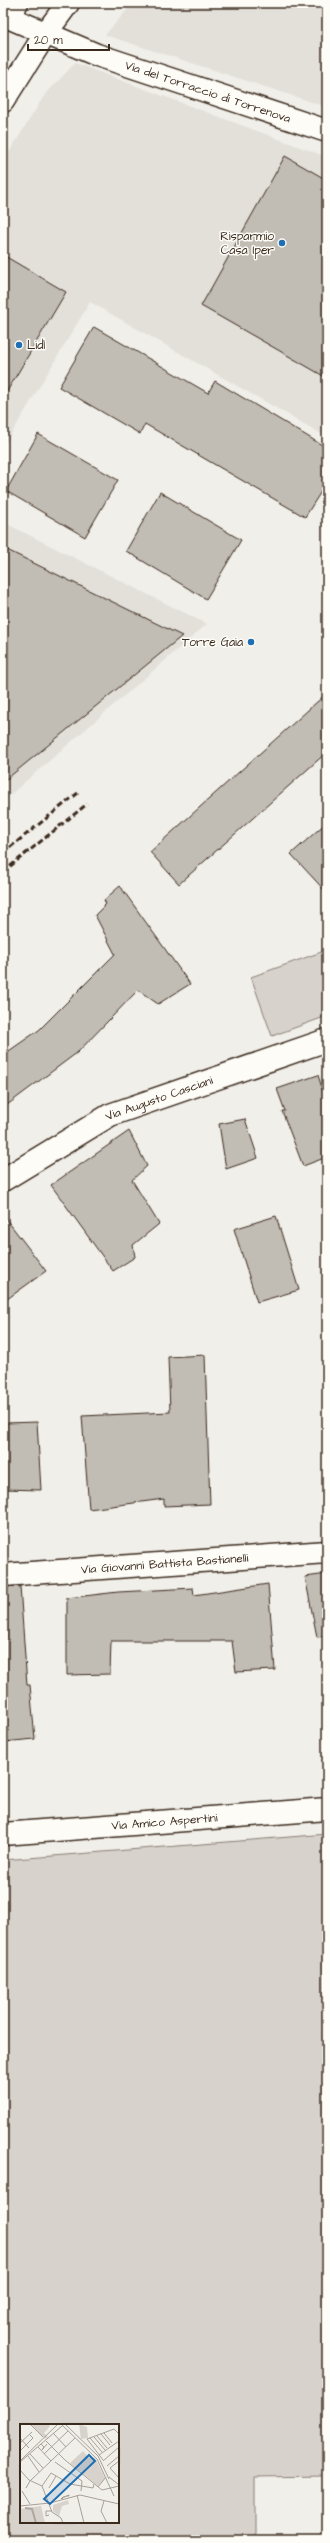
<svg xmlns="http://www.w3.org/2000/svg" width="330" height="2543" font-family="'Architects Daughter',sans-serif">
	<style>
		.built { fill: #e3e0da }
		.green { fill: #d7d2cc; stroke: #897e75; fill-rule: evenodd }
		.building { fill: #c1bcb4; stroke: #3b2a1e }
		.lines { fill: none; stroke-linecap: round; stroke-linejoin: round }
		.minor-casing { stroke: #3b2a1e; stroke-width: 25 }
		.major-casing { stroke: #3b2a1e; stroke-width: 25 }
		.minor { stroke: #fdfcf7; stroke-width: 22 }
		.major { stroke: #fdfcf7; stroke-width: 22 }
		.rail { stroke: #3b2a1e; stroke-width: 3; stroke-dasharray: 6 3; stroke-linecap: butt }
		.poi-dot { fill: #1f6fb2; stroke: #fdfcf7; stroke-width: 1.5 }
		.labels { text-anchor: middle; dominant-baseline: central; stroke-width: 3; stroke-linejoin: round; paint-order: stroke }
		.street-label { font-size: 12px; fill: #3b2a1e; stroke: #fdfcf7 }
		.poi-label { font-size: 12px; fill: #3b2a1e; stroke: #fdfcf7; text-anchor: end }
		.inset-river { fill: none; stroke: #aea69f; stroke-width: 2 }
		.inset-road { fill: none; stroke: #a8a098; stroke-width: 1 }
		.view { fill: #1f6fb2; fill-opacity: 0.15; stroke: #1f6fb2; stroke-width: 2 }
		.inset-edge { fill: none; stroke: #3b2a1e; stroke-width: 2 }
	</style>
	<rect width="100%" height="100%" fill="#f1efea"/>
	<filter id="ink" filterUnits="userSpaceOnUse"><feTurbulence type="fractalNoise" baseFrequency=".025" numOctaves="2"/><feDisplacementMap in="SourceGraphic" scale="8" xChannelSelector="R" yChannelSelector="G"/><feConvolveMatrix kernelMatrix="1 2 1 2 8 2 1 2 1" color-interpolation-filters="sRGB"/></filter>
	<g filter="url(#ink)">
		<!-- built -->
		<path class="built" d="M133,3H327V107L105,35Z
			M75,63L327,157V437L90,302L3,448V162L44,96Z
			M3,522L207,624L3,801Z"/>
		<!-- green -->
		<path class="green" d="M327,950V1016L272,1036L251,977Z
			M327,1834V2476L255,2477V2540H3V1860ZM21,2425H118V2522H21Z"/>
		<!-- building -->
		<path class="building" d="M285,156L327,180V378L201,306Z
			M3,255L66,292L3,398Z
			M94,327L208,393L215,381L327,448V482L305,517L145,424L140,434L59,387Z
			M38,434L118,480L85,537L6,491Z
			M160,492L241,540L206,599L126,551Z
			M3,548L182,636L3,782Z
			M327,693V752L179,884L150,852Z
			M327,822V893L291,854Z
			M120,886L190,984L158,1004L138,990L78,1052L3,1108V1055L39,1030L115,954L95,915L106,904L104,900Z
			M318,1075L327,1105V1157L303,1166L282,1111H285L277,1089Z
			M245,1119L258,1158L226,1169L219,1124Z
			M129,1131L147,1166L132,1180L159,1224L133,1245L135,1257L113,1271L51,1185Z
			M3,1215L46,1271L3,1302Z
			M276,1216L299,1290L257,1302L234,1229Z
			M205,1355L210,1504L164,1506V1499L89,1509L82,1416L170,1412L168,1357Z
			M37,1422L41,1490L3,1489L5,1423Z
			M327,1574V1636L317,1637L305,1577Z
			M268,1584L275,1670L236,1672L232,1641H111L110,1674L67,1675V1598L118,1592L193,1588L194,1595Z
			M20,1586L27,1685H30L35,1739L3,1742V1587Z"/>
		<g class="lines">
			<defs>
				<g id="minor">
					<path id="s1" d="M3,15L97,55L327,131"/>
					<path id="s2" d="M3,1180L110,1115L327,1040"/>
					<path id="s3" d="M3,1575L327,1552"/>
					<path id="s4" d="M3,1834L327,1809"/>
				</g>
				<path id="major" d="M3,19L17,3
					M3,101L46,33L68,3"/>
			</defs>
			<!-- minor casing -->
			<use href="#minor" class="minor-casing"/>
			<!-- major casing -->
			<use href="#major" class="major-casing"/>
			<!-- minor -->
			<use href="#minor" class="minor"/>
			<!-- major -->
			<use href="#major" class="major"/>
			<!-- rail -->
			<path class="rail" d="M3,853L78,793
				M3,872L87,804"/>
		</g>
	</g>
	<!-- markers -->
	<g class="poi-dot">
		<circle cx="282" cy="243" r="4"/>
		<circle cx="19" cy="345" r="4"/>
		<circle cx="251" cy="642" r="4"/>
	</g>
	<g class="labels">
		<!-- street labels -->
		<g class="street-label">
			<text stroke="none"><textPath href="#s1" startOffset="219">Via del Torraccio di Torrenova</textPath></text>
			<text stroke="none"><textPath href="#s2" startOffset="177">Via Augusto Casciani</textPath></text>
			<text stroke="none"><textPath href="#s3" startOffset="162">Via Giovanni Battista Bastianelli</textPath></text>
			<text stroke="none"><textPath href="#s4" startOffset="162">Via Amico Aspertini</textPath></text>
		</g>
		<!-- poi labels -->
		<g class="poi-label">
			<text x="274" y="236">Risparmio<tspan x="274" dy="14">Casa Iper</tspan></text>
			<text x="27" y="345" text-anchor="start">Lidl</text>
			<text x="243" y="642">Torre Gaia</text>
		</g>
	</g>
	<!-- overview -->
	<g transform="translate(20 2424)">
		<rect width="99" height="99" fill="#f1efea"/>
		<path d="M11,0H28L30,2L24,9L28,13L25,15ZM59,0L67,3L68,14L61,15ZM63,27L69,34H75L85,54L78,62L50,39ZM48,76L49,80L42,82L39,92L33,87V81ZM21,82L25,99H0V85Z" fill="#d7d2cc"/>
		<path class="inset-river" d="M5,84L12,85L16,99"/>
		<path class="inset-road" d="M10,0L23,13M41,0L77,35L94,72M45,0L78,32L89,55M33,9L46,23M84,9L92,19M81,10L90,21M77,12L87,24M74,13L85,26M0,14L9,24M70,14L82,28M26,17L45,36L82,66L99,62M0,19L12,8M21,20L24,23L22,26L27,20M18,23L31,37M0,27L13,14L10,11M10,30L23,44M24,30L48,7M79,31L99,17M8,32L19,48M1,36L38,0M83,36L67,15L94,5L99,10M83,37L99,23M99,37L90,44L99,54M0,38L42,2M35,38L62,57L61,67M87,42L99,32M0,46L9,56L22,62L32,88L41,94L43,99M89,53L99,61M22,62L31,49L50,60L73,64L74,60M78,63L86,53M6,64L10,57L55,14M29,64L36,52M2,67L10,80M57,71L64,99M41,75L42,74L44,73L47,72H49V71L44,73H43L42,74L43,75M84,77L81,87L87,99M0,82L30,79L60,71L99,80M29,91L26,92V87H32"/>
		<path class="view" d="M69,31L75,37L30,80L24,75Z"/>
		<rect width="99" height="99" class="inset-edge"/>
	</g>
	<!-- margin -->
	<rect width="330" height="2543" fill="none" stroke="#fdfcf7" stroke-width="16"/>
	<rect x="8" y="8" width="314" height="2527" fill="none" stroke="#3b2a1e" stroke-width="1.5" filter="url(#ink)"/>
	<!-- scale -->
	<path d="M28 44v6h81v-6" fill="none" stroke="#3b2a1e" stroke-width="2"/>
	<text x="34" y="44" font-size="12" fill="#3b2a1e" stroke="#fdfcf7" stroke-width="3" paint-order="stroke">20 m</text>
</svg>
